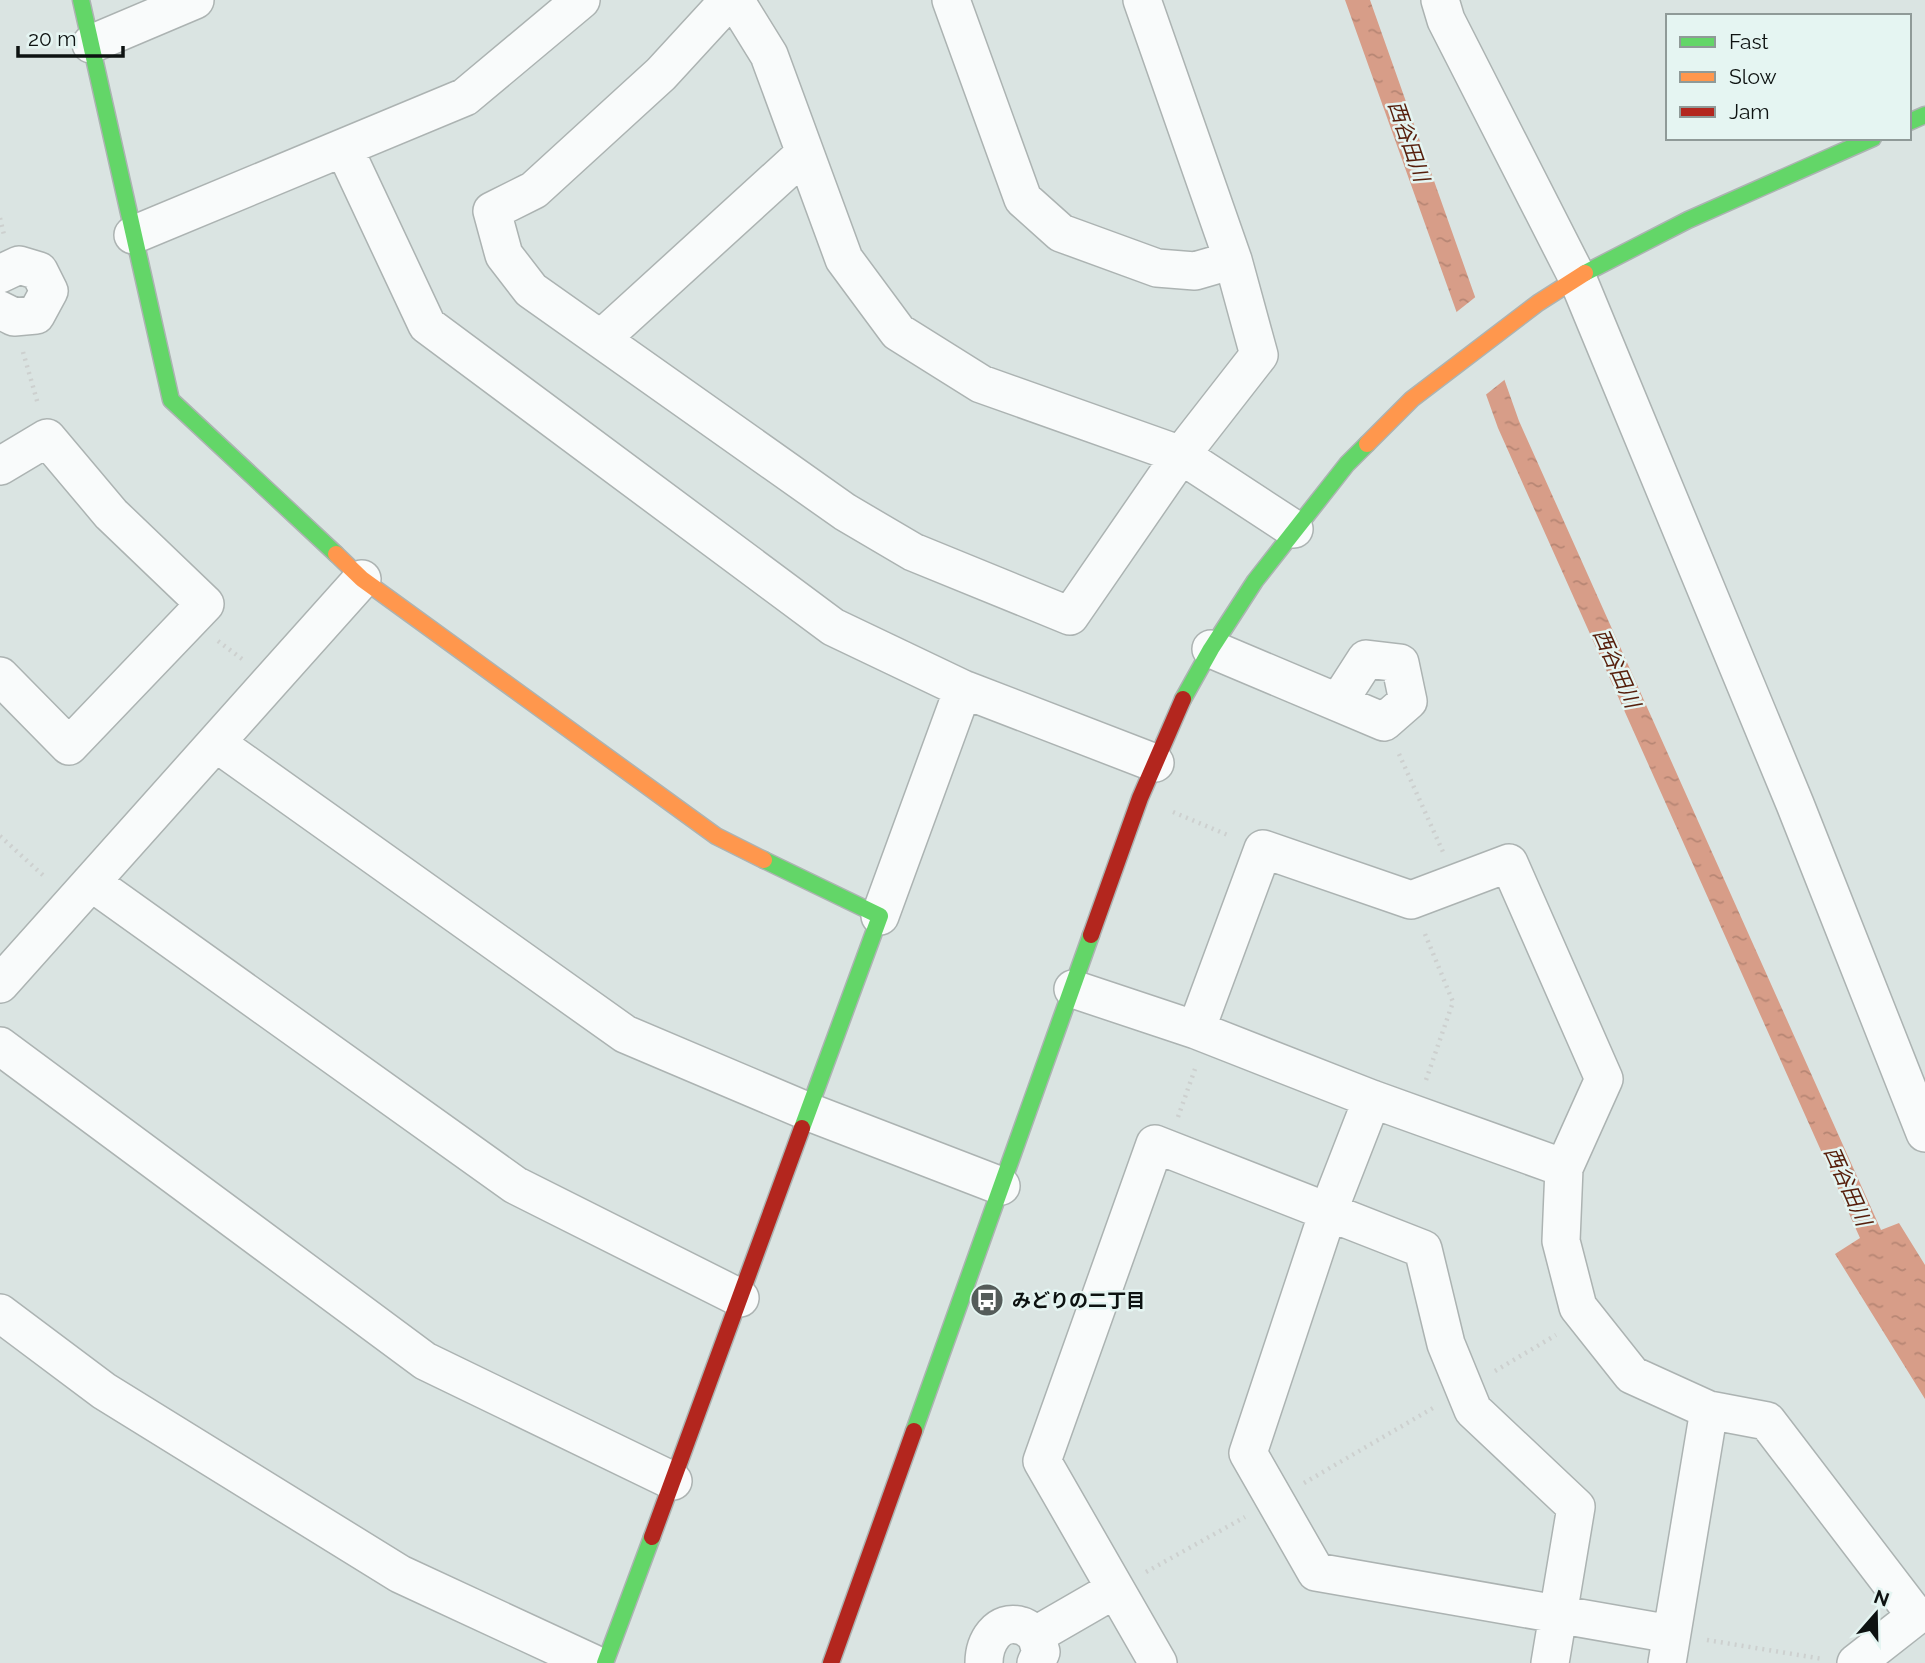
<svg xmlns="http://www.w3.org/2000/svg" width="1925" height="1663" font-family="Raleway,'Noto Sans JP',sans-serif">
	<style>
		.water { fill: url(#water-ripples) }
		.pier { fill: #dae4e2 }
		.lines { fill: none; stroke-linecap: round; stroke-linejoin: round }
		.street-casing { stroke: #acb3b2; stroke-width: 40 }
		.fast-casing { stroke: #acb3b2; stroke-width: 19 }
		.slow-casing { stroke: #acb3b2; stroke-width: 19 }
		.jam-casing { stroke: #acb3b2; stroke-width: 19 }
		.path { stroke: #cdd0cf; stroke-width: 4.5; stroke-dasharray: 2 5; stroke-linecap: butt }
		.street { stroke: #f9fbfb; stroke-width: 37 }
		.fast { stroke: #63d668; stroke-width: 16 }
		.slow { stroke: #ff974d; stroke-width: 16 }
		.jam { stroke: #b3261e; stroke-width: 16 }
		.labels { text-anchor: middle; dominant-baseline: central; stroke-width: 5; stroke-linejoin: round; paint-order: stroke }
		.poi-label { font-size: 19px; font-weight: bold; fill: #0d1211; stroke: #e5f5f2; text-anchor: start }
		.water-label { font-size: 21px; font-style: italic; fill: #561e0b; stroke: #e5f5f2 }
	</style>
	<defs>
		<pattern id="water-ripples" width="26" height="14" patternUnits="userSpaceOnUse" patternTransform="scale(1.75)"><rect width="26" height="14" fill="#d79d88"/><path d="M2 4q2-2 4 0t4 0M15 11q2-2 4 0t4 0" fill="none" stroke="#b78674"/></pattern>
	</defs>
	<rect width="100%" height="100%" fill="#dae4e2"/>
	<!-- water -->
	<path class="water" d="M1345,0H1370L1519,421L1881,1230L1899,1223L1925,1265V1399L1835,1254L1860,1238L1498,428Z"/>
	<!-- pier -->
	<path class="pier" d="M1478,295L1508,377L1483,397L1454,314Z"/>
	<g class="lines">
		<defs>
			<path id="street" d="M729,0L661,74L534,190L492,211L504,255L531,290L845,512L913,552L1070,616L1181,455L1259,355L1233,260L1142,0
				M735,0L769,55L844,259L898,332L981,384L1181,455L1294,529
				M951,0L1023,199L1061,233L1157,268L1195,271L1233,260
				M1440,0L1446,20L1577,277L1795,804L1925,1133
				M91,44L195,0
				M344,148L427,325L833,627L963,689L1155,763
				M133,235L465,97L581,0
				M0,274L19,265L39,271L49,291L36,315L14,317L0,310
				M601,339L805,153
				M0,466L47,438L111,514L205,604L69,746L0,676
				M1211,649L1384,722L1408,701L1400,663L1366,659L1339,701
				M216,743L625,1034L809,1112L1001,1186
				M91,882L515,1185L740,1298
				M880,916L963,689
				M0,984L362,579
				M1073,989L1196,1030L1372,1099L1564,1168
				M1196,1030L1263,849L1411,900L1509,863L1604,1079L1564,1168L1561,1241L1578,1307L1632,1375L1709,1410L1767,1421L1916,1616L1856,1663
				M0,1046L425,1361L673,1481
				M1372,1099L1328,1212L1248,1453L1316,1572L1671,1634
				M0,1313L104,1391L400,1574L592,1663
				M1036,1635L1114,1590
				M984,1663C984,1643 997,1618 1022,1626C1026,1627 1032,1632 1036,1635L1041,1652L1036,1663
				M1158,1663L1042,1461L1155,1144L1423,1249L1446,1344L1473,1410L1576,1507L1550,1663
				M1667,1663L1709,1410"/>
			<path id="fast" d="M81,0L171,400L336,554
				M1909,122L1925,115
				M1585,273L1688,220L1873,138
				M1183,699L1211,649L1255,581L1347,464L1367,444
				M764,860L880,916L802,1128
				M914,1431L1091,935
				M605,1663L652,1537"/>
			<path id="slow" d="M1367,444L1412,399L1538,303L1585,273
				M336,554L362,579L716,836L764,860"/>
			<path id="jam" d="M1091,935L1140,798L1183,699
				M652,1537L802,1128
				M831,1663L914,1431"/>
		</defs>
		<!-- street casing -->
		<use href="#street" class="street-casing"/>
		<!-- fast casing -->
		<use href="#fast" class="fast-casing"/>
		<!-- slow casing -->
		<use href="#slow" class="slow-casing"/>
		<!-- jam casing -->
		<use href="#jam" class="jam-casing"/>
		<!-- path -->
		<path class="path" d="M0,218L4,235
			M23,352L38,404
			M218,641L242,659
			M1399,754L1443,852
			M1173,812L1230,836
			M0,836L46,878
			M1425,934L1453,1002L1426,1080
			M1178,1117L1195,1069
			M1495,1371L1556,1335
			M1304,1483L1433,1408
			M1146,1572L1245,1517
			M1707,1640L1823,1659"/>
		<!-- street -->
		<use href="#street" class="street"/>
		<!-- fast -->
		<use href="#fast" class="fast"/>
		<!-- slow -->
		<use href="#slow" class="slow"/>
		<!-- jam -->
		<use href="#jam" class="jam"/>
	</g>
	<!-- icons -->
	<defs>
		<symbol id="bus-disc" viewBox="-11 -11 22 22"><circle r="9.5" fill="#555c5a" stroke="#e5f5f2"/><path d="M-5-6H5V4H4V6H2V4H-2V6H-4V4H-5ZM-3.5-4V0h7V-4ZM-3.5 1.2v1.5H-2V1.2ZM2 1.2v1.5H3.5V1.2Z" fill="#fff"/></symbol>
	</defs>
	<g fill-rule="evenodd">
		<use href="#bus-disc" x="968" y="1281" width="38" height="38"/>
	</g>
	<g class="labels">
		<!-- poi labels -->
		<g class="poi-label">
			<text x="1012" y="1300">みどりの二丁目</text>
		</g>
		<!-- water labels -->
		<g class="water-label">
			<text transform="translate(1409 141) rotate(71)">西谷田川</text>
			<text transform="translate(1617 668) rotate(66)">西谷田川</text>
			<text transform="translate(1848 1186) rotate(66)">西谷田川</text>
		</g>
	</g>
	<!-- legend -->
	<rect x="1666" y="14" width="245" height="126" fill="#e5f5f2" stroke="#8f9a98" stroke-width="2"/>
	<rect x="1680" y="37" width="35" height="10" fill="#63d668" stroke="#8f9a98" stroke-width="2"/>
	<text x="1729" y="49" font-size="21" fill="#0d1211">Fast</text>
	<rect x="1680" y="72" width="35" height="10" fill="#ff974d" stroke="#8f9a98" stroke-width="2"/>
	<text x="1729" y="84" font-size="21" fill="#0d1211">Slow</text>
	<rect x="1680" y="107" width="35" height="10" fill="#b3261e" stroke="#8f9a98" stroke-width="2"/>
	<text x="1729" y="119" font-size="21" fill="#0d1211">Jam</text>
	<!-- north arrow -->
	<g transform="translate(1876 1614) rotate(20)" stroke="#e5f5f2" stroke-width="5" paint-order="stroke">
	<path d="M0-5L12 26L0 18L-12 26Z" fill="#0d1211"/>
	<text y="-10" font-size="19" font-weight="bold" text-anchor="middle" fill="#0d1211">N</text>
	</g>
	<!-- scale -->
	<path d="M18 46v10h105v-10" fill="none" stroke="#0d1211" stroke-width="3.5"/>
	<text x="28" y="46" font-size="21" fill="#0d1211" stroke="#e5f5f2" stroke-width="5" paint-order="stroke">20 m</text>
</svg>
